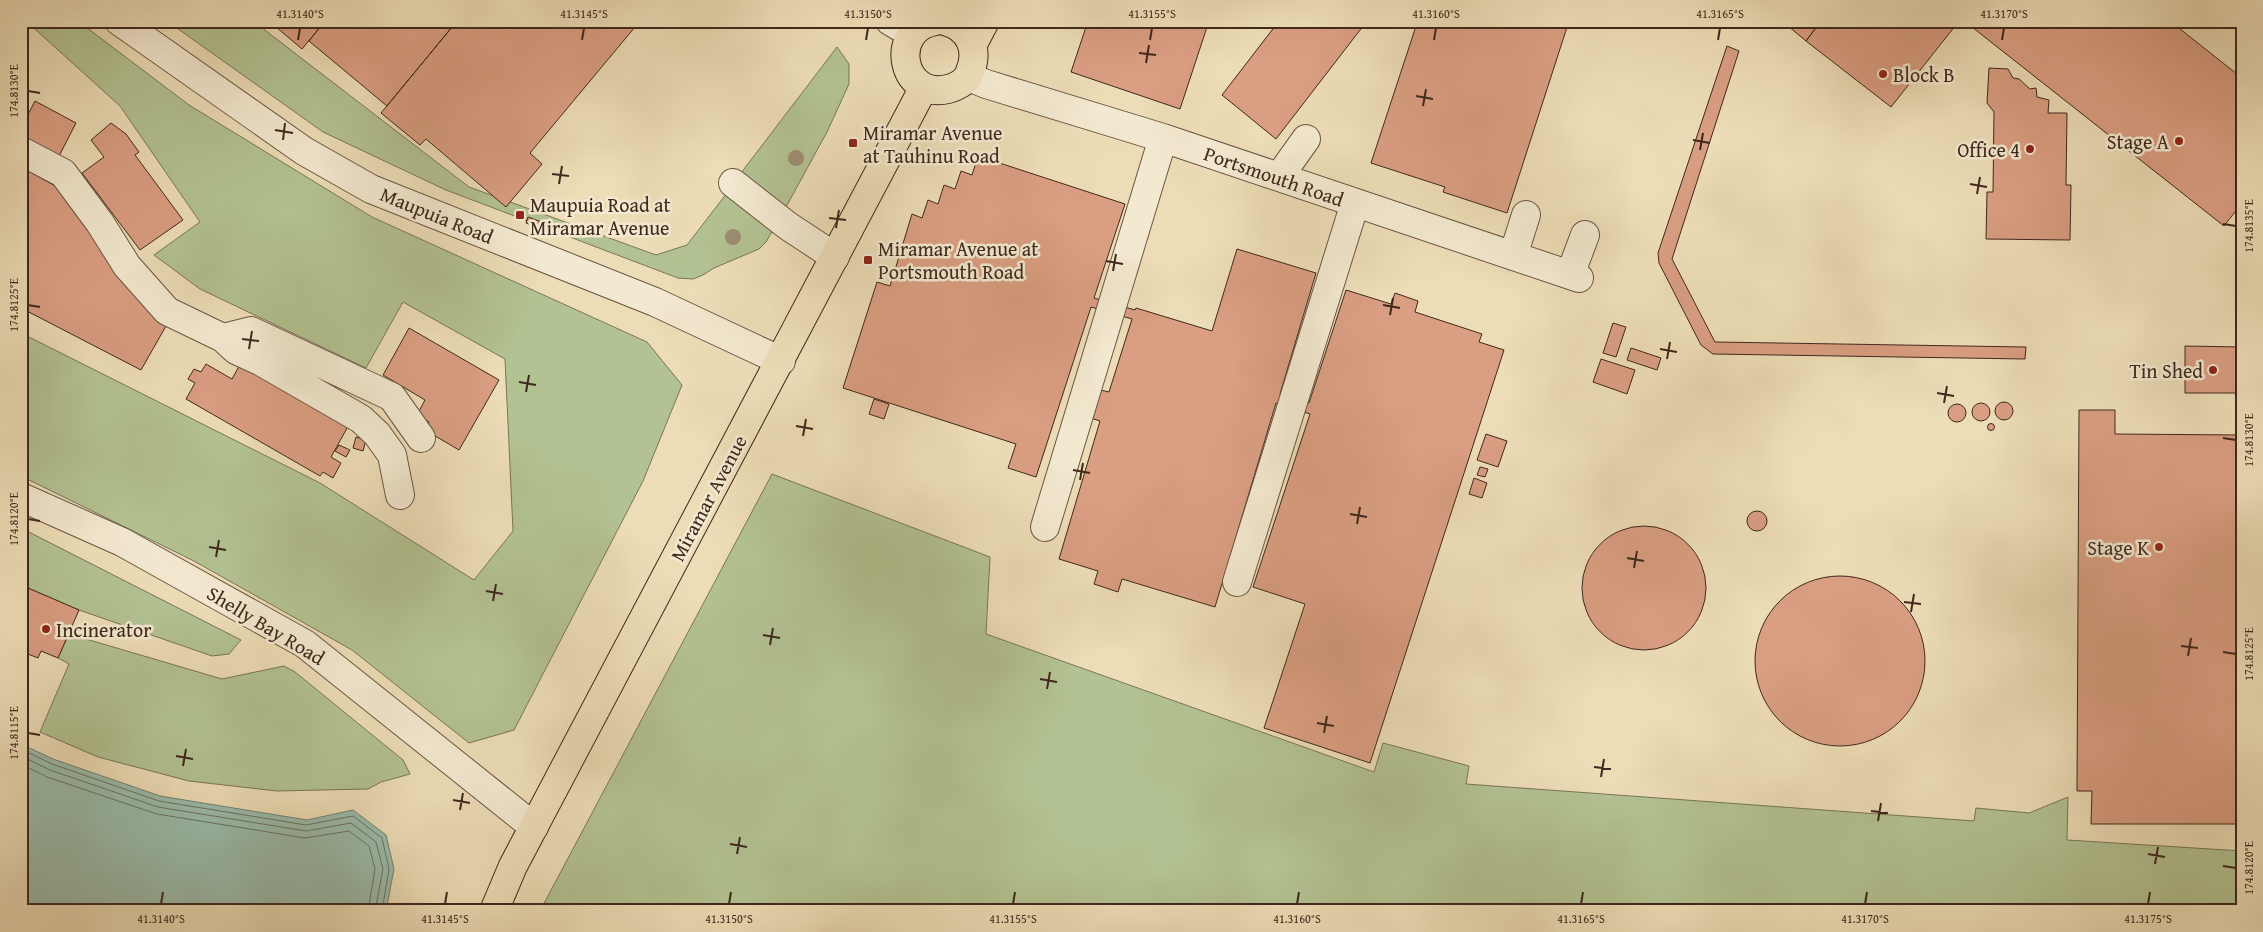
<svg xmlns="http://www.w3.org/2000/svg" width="2263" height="932" font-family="'Gentium Book Plus',serif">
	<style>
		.green { fill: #b3c292; stroke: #797558 }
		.water { fill: #9abcab; stroke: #768172 }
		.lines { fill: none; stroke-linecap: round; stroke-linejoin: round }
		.shore { stroke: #6c7264; stroke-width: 1 }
		.building { fill: #da9e82; stroke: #3f281d }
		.minor-casing { stroke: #6a5544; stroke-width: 30 }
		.major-casing { stroke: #3f281d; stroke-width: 30 }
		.minor { stroke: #f3e9d0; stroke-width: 28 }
		.major { stroke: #edddb7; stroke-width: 28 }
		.tree { fill: #9d8e72 }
		.ticks { fill: none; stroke: #3f281d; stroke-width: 2 }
		.poi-dot { fill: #8f2418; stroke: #f3e9d0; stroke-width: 2 }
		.labels { text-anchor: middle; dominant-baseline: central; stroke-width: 5; stroke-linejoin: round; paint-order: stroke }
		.poi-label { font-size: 20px; fill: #3f281d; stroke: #f3e9d0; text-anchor: start }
		.street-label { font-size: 20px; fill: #3f281d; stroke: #f3e9d0 }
		.neatline { fill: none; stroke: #3f281d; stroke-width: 2 }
		.ticks-label { font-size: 12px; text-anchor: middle; fill: #3f281d }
	</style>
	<rect width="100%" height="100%" fill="#edddb7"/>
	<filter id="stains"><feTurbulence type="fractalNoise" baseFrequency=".004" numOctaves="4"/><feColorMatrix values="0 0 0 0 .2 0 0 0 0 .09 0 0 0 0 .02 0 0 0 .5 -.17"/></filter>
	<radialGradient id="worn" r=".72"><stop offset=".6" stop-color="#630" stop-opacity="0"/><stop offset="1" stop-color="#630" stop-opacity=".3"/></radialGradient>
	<!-- green -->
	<path class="green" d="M26,21H78L189,105L372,217L647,342L682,385L643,481L514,730L469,743L352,650L194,561L21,476V333L320,483L474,580L513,531L505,359L403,302L366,368L200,289L154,255L200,222L120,106Z
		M167,21H253L469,187L656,255L687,245L727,193L773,230L766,242L759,249L714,268L703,275L693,279L678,278L446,190L323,132Z
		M837,47L849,64V84L827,132L786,207L741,173Z
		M772,474L990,557L986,634L1374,772L1383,743L1469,766L1466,784L1974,821L1976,808L2029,813L2068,797L2067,840L2242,851V911H540Z
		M21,528L241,640L229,654L212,656L79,610L21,585Z
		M69,634L222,679L284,666L295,672L403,760L410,774L381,782L368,789L277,791L189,781L98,757L40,732L69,664L58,658Z"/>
	<!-- water -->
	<path class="water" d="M21,744L53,759L160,796L307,820L353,810L386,835L394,869L386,911H21Z"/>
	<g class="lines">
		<!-- shore -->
		<path class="shore" d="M21,749L52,764L159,801L306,825L353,816L382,838L389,869L382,911
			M21,756L50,770L158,807L306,831L351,823L376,842L383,869L375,911
			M21,764L47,777L157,814L305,838L349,831L369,846L375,869L368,911"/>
	</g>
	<!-- building -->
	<path class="building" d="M269,21H325L302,49Z
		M325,21H457L387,106L309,41Z
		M457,21H640L530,153L542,164L506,207L426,139L420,145L381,113Z
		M1088,21H1209L1180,109L1071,72Z
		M1279,21H1367L1276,139L1222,95Z
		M1432,21H1569L1507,213L1443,192L1445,187L1371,163L1417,23L1430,28Z
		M1782,21H1821L1806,41Z
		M1821,21H1959L1891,107L1806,41Z
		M1977,21H2170L2242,78V203L2224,226L1972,27Z
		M2226,21H2241L2236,29Z
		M1727,46L1739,51L1672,259L1715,342L2026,347L2025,359L1713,354L1701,345L1659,263L1658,253Z
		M1989,68L2008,69L2013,78L2019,79L2030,89L2036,88L2037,97L2049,100L2048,113H2067L2066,185H2071L2070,240L1986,239L1987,192H1993L1994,112L1987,103Z
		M35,101L76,123L59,156L21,136V128Z
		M111,123L126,134L139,152L135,155L183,220L140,250L82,173L104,157L91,140Z
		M978,156L1125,204L1094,298L1135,310L1136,308L1212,331L1237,249L1316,273L1280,394L1309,403L1346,290L1391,304L1395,293L1418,301L1415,312L1482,334L1479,342L1504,350L1370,763L1264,728L1305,604L1253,587L1310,414L1276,403L1215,607L1122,579L1118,592L1094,584L1098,571L1059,559L1100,421L1087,417L1096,389L1109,392L1132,319L1091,307L1036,477L1008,468L1016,444L843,388L877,282L890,286L912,214L922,218L928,200L938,204L944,185L955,189L961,171L972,175Z
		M21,167L59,188L166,326L141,370L21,308Z
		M528,217L547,224L545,230L526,223Z
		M1613,323L1626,327L1616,357L1603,353Z
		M409,328L499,380L459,450L425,430L429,422L417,415L425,400L383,375Z
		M2185,346L2242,347V393H2185Z
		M1631,348L1661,358L1657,370L1627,360Z
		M243,359L351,421L331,457L341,463L333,478L323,472L320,476L186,399L195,383L188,379L194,369L201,372L206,364L232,379Z
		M1601,359L1635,370L1627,394L1593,382Z
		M874,399L889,404L884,419L869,414Z
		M1995 411a9 9 0 1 1 18 0a9 9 0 1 1-18 0Z
		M1972 412a9 9 0 1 1 18 0a9 9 0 1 1-18 0Z
		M1948 413a9 9 0 1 1 18 0a9 9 0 1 1-18 0Z
		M2079,410H2115V434L2240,435L2239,660H2242V765H2239V824H2091L2092,791H2077Z
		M1987.5 427a3.5 3.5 0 1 1 7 0a3.5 3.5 0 1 1-7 0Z
		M1486,434L1507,441L1498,467L1477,460Z
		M356,437L366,440L363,451L353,448Z
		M339,445L350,450L346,457L335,451Z
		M1480,467L1488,469L1485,477L1477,475Z
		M1474,478L1487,483L1482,498L1469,494Z
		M1747 521a10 10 0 1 1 20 0a10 10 0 1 1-20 0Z
		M1582 588a62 62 0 1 1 124 0a62 62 0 1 1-124 0Z
		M1755 661a85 85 0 1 1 170 0a85 85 0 1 1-170 0Z
		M21,585L79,610L58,658L41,651L38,658L28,654L21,671Z"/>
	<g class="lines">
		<defs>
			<path id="minor" d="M119,21L304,151L371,189L655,302L781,361
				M890,21L912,34
				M969,77L986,84L1163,138L1579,278
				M21,151L63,173L100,223L127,266L167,311L223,338L251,331L392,397L421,438
				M1279,177L1306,139
				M733,183L788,226L835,257
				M1513,256L1526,215
				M1570,275L1585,235
				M223,338L236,350L260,361L361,419L377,434L392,455L400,495
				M21,497L122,542L305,644L534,827
				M1045,527L1163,138
				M1237,582L1355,203"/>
			<path id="major" d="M936,21C888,28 900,100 948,89C956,87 966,82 969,74C980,50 970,28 945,21
				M973,44L985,21
				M494,911L513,866L924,87"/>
		</defs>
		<!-- minor casing -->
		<use href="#minor" class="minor-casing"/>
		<!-- major casing -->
		<use href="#major" class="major-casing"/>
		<!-- minor -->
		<use href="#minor" class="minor"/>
		<!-- major -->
		<use href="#major" class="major"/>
	</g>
	<!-- trees -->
	<g class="tree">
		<circle cx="796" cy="158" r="8"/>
		<circle cx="733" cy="237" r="8"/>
	</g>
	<!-- ticks -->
	<path class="ticks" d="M298,40L300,28M582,40L584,28M866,40L868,28M1150,40L1152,28M1434,40L1436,28M1718,40L1720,28M2002,40L2004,28M1139,53L1156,55M1146,63L1149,45M28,91L40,93M1416,96L1433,99M1423,106L1426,89M275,130L293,133M283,140L285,123M1693,140L1710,143M1700,150L1703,133M552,174L569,176M559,184L562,166M1970,184L1987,187M1977,194L1980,177M829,218L846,220M2223,224L2236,226M836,228L839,210M1106,261L1123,264M1113,271L1116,254M28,305L40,307M1383,305L1400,308M1390,315L1393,298M242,339L259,341M249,349L252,331M1660,349L1677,352M1667,359L1670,342M519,382L536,385M526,392L529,375M1937,393L1954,396M1944,403L1947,386M796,426L813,429M803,436L806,419M2223,438L2236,440M1073,470L1090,473M1080,480L1083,463M1350,514L1367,517M28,519L40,521M1357,524L1360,507M209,547L226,550M216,557L219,540M1627,558L1644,561M1634,568L1637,551M486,591L503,594M493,601L496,584M1904,602L1921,604M1911,612L1914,594M763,635L780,638M770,645L773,628M2181,646L2198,648M2223,652L2236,654M2188,656L2191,638M1040,679L1057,682M1047,689L1050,672M1317,723L1334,726M28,733L40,735M1324,733L1327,716M176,756L193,759M183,766L186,749M1594,767L1611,769M1601,777L1604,759M453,800L470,803M460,810L463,793M1871,811L1888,813M1878,821L1881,803M730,844L747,847M737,854L740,837M2148,854L2165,857M2155,864L2158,847M2223,866L2236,868M161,904L163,892M445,904L447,892M729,904L731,892M1013,904L1015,892M1297,904L1299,892M1581,904L1583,892M1865,904L1867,892M2148,904L2150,892"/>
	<!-- markers -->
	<g class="poi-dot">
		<circle cx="1883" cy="74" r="5"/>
		<circle cx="2179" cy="141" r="5"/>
		<rect x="848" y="138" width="10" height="10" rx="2.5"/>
		<circle cx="2030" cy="149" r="5"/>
		<rect x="515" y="210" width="10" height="10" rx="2.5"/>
		<rect x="863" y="255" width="10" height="10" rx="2.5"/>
		<circle cx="2213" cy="370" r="5"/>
		<circle cx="2159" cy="547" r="5"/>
		<circle cx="46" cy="629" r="5"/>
	</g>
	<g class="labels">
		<!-- poi labels -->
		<g class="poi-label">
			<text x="1893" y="74">Block B</text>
			<text x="863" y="132">Miramar Avenue<tspan x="863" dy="23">at Tauhinu Road</tspan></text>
			<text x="2169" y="141" text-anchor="end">Stage A</text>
			<text x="2020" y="149" text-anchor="end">Office 4</text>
			<text x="530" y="204">Maupuia Road at<tspan x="530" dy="23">Miramar Avenue</tspan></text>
			<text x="878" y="248">Miramar Avenue at<tspan x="878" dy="23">Portsmouth Road</tspan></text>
			<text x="2203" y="370" text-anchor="end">Tin Shed</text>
			<text x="2149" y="547" text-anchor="end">Stage K</text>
			<text x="56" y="629">Incinerator</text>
		</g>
		<!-- street labels -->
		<g class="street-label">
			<text transform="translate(1274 176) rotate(19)">Portsmouth Road</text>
			<text transform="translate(437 215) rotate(22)">Maupuia Road</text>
			<text transform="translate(708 498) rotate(-62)">Miramar Avenue</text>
			<text transform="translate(266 625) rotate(31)">Shelly Bay Road</text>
		</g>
	</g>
	<!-- margin -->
	<rect width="2263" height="932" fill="none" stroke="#edddb7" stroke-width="55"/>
	<rect x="28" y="28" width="2208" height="876" class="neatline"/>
	<g class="ticks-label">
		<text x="300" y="18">41.3140°S</text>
		<text x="584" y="18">41.3145°S</text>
		<text x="868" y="18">41.3150°S</text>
		<text x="1152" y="18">41.3155°S</text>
		<text x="1436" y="18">41.3160°S</text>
		<text x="1720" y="18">41.3165°S</text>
		<text x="2004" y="18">41.3170°S</text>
		<text transform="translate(14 91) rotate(-90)" y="4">174.8130°E</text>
		<text transform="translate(2249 226) rotate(-90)" y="4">174.8135°E</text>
		<text transform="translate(14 305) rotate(-90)" y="4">174.8125°E</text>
		<text transform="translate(2249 440) rotate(-90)" y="4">174.8130°E</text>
		<text transform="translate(14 519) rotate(-90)" y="4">174.8120°E</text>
		<text transform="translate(2249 654) rotate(-90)" y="4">174.8125°E</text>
		<text transform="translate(14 733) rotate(-90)" y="4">174.8115°E</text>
		<text transform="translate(2249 868) rotate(-90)" y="4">174.8120°E</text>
		<text x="161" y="923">41.3140°S</text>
		<text x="445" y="923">41.3145°S</text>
		<text x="729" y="923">41.3150°S</text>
		<text x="1013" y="923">41.3155°S</text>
		<text x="1297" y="923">41.3160°S</text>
		<text x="1581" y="923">41.3165°S</text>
		<text x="1865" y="923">41.3170°S</text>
		<text x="2148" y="923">41.3175°S</text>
	</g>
	<rect width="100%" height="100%" filter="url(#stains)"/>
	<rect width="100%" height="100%" fill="url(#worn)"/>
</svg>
